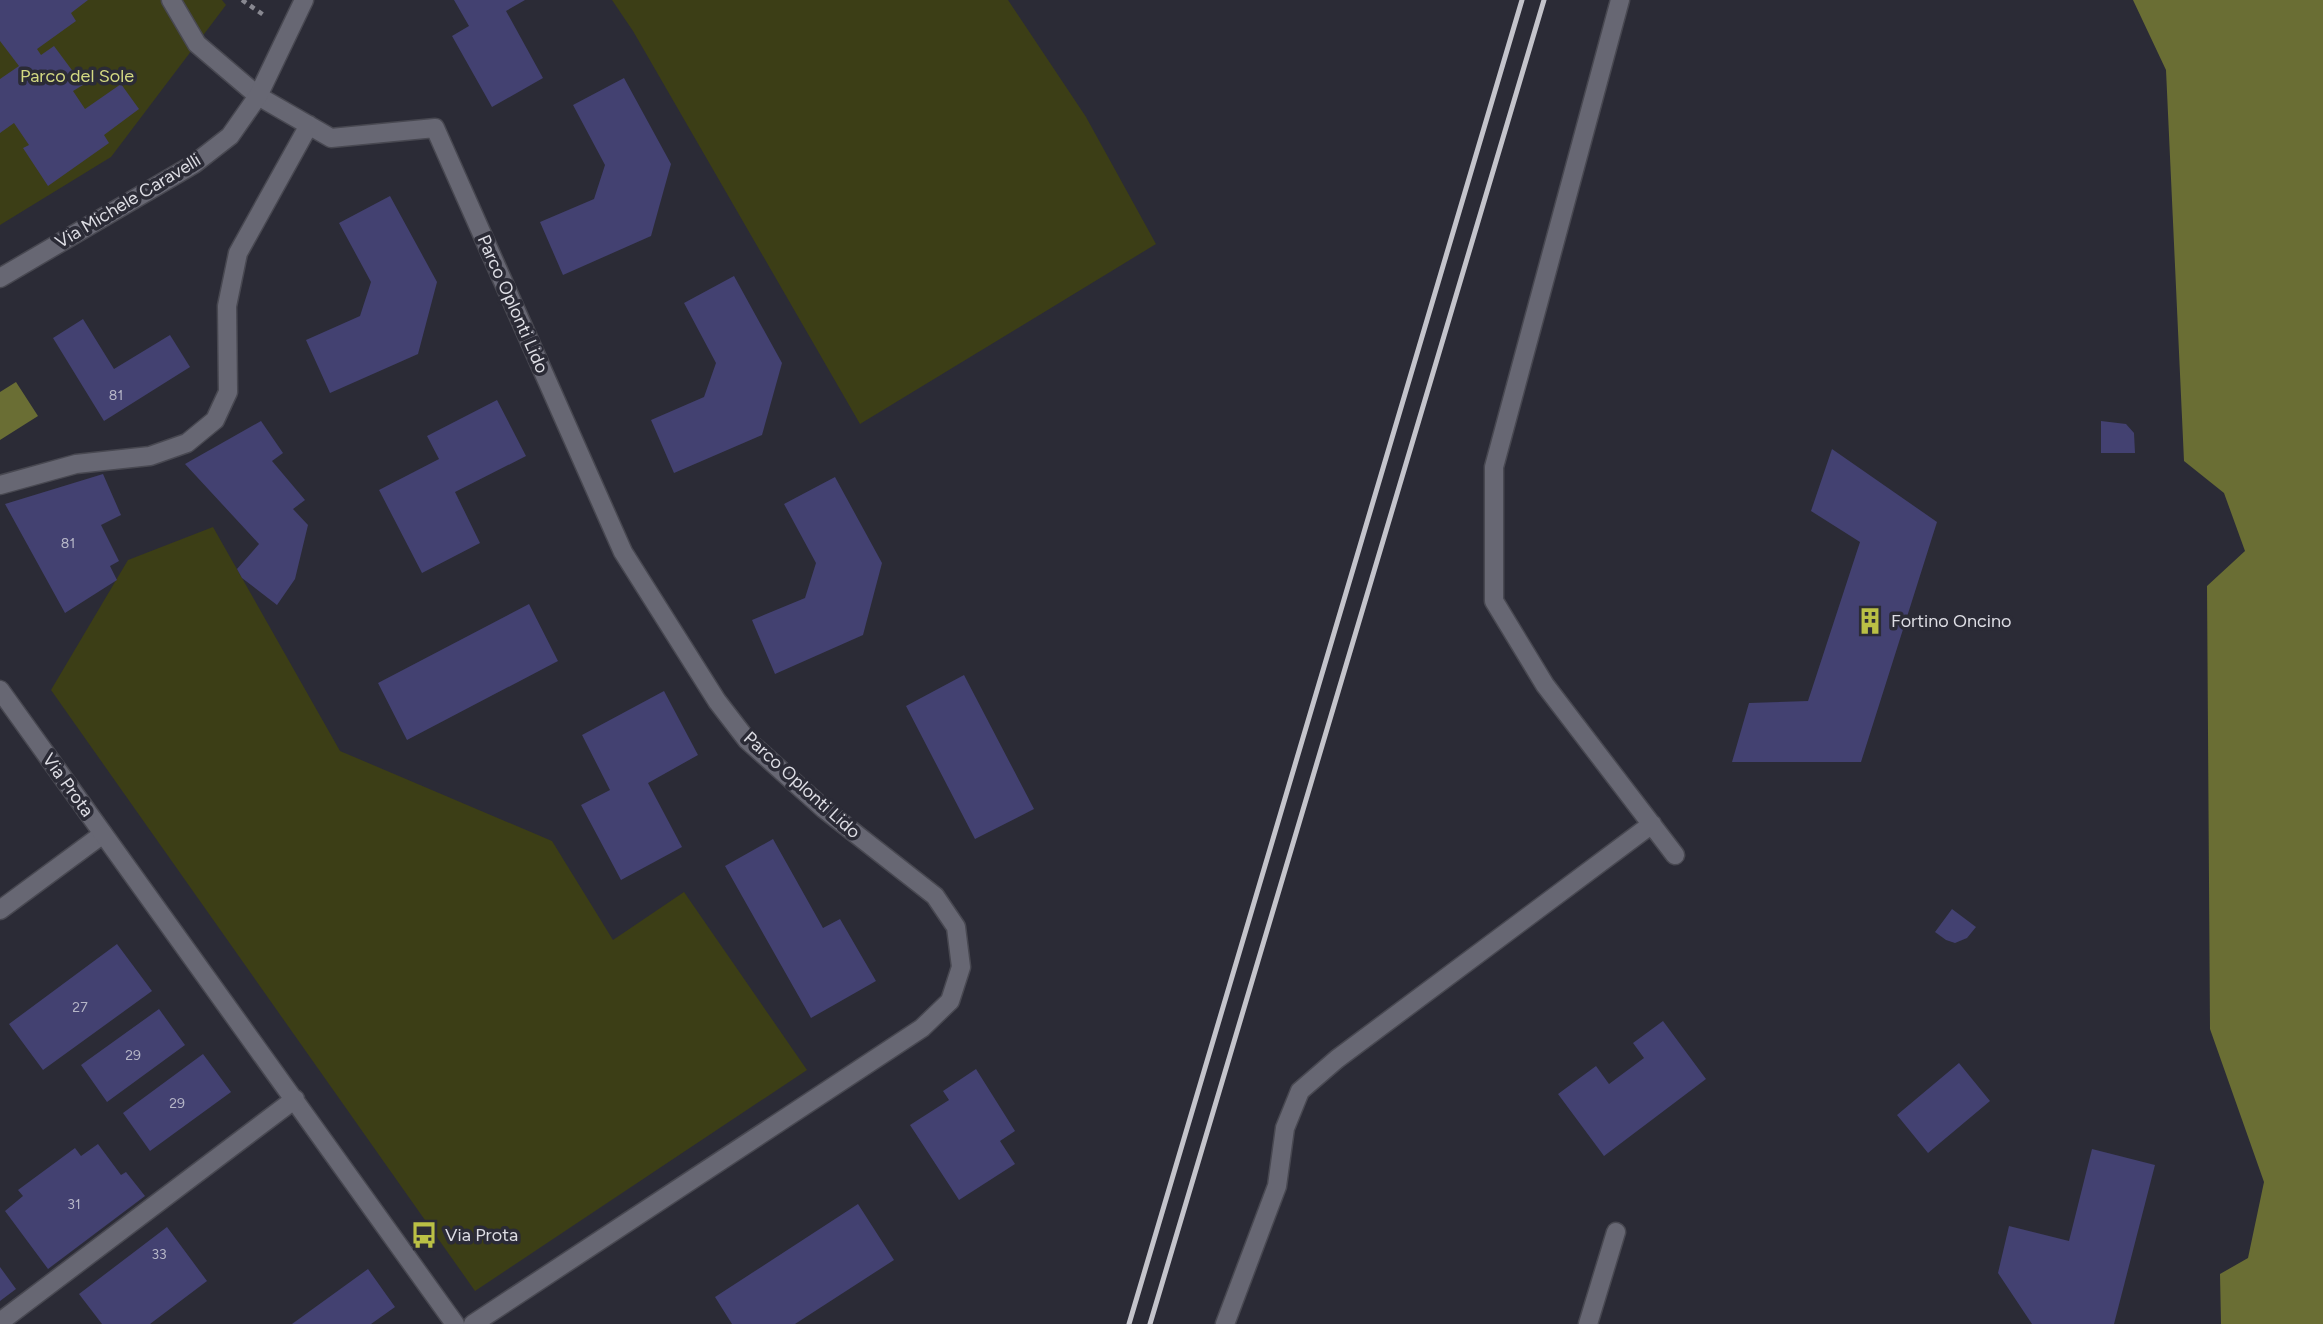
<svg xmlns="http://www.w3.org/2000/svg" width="2323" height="1324" font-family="Figtree,sans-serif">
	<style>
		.green { fill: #3c3e16 }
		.water { fill: #6a6e34 }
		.building { fill: #434171 }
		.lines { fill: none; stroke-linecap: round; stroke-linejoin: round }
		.lane-casing { stroke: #484851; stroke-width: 21 }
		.street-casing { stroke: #484851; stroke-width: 21 }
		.secondary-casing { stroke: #484851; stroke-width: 21 }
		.path { stroke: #888891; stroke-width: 4.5; stroke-dasharray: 5 5; stroke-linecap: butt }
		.lane { stroke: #676773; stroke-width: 18 }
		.street { stroke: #676773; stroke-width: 18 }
		.secondary { stroke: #676773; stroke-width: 18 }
		.rail { stroke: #c4c4cb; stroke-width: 5 }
		.labels { text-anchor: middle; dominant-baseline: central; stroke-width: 7; stroke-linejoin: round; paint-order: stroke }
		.number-label { font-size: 14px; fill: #b6b6c7 }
		.park-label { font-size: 18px; fill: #d3d982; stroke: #2b2b36 }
		.street-label { font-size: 18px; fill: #dddde4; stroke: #2b2b36 }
		.poi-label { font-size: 18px; fill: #dddde4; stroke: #2b2b36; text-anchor: start }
	</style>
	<rect width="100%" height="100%" fill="#2b2b36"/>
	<!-- green -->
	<path class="green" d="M0,0H222L226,5L111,157L0,225Z
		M612,0H1008L1086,117L1156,244L860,424L633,31Z
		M213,527L340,751L552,841L613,940L684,892L807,1070L475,1291L51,690L128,560Z"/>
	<!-- water -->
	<path class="water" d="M2133,0H2323V1324H2221L2220,1274L2248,1258L2264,1182L2210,1029L2207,586L2245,551L2224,493L2184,461L2166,70Z
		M16,382L38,416L0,440V392Z"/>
	<!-- building -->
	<path class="building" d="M0,0H88L71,13L76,21L37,49L41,55L54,46L83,85L73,91L85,109L121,84L139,109L104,135L109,143L48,186L23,148L29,145L14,123L0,133V79L19,66L0,41Z
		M454,0H525L506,11L543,78L492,107L452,36L469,26Z
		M624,78L671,164L651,236L563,275L540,222L594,199L605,165L573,105Z
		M390,196L437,282L418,354L330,393L306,340L360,316L371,282L339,223Z
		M734,276L782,363L762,435L674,473L651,420L704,397L716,363L684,303Z
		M83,319L114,369L170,335L190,367L104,421L53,338Z
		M497,400L526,456L455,492L480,543L422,573L379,490L439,459L427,436Z
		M261,421L283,453L272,461L305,500L293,509L308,525L295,579L277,605L242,578L237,569L259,544L185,464Z
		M2101,421L2126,424L2134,433L2135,453H2101Z
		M1832,449L1937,522L1861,762H1732L1749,703L1808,701L1860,542L1811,511Z
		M103,474L121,515L101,525L119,561L110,566L117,580L65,613L5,504Z
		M835,477L882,563L863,635L775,674L752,620L805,598L816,563L784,504Z
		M529,604L558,661L407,740L378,683Z
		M964,675L1034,809L975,839L906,706Z
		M664,691L698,755L648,783L682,847L621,880L581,805L610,790L582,735Z
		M773,839L823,928L840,919L876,981L811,1018L725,866Z
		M1952,909L1976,927L1967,938L1955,943L1946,940L1935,932Z
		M117,944L152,991L43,1070L9,1024Z
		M159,1009L185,1045L107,1102L81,1065Z
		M1663,1021L1706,1079L1604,1156L1558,1094L1596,1066L1609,1084L1644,1058L1633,1043Z
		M203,1054L231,1092L150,1151L123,1113Z
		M1959,1063L1990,1101L1928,1153L1897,1115Z
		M976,1069L1015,1131L1000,1141L1015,1164L959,1200L910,1125L949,1100L943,1091Z
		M98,1144L121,1175L126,1172L145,1196L48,1269L5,1211L23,1196L18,1190L75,1148L81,1156Z
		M2092,1149L2155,1165L2114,1324H2032L1998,1273L2009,1226L2069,1241Z
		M858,1204L894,1260L795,1324H732L715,1297Z
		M167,1227L207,1281L150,1324H102L79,1294Z
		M0,1267L16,1289L0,1301Z
		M368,1269L395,1307L371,1324H292Z"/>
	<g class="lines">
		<defs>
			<path id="lane" d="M171,0L197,44L258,96L331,138L435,128L623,552L717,701L747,740L824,809L935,896L956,927L961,967L950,1001L922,1028L473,1324
				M1620,0L1494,467V601L1545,685L1675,855
				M0,485L76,464L150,456L187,443L215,420L228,392L227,306L238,253L309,125
				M0,910L103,834
				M1225,1324L1277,1186L1285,1128L1300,1091L1337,1059L1652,824
				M1588,1324L1616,1232"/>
			<path id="street" d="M0,690L455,1324
				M0,1322L295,1099"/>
			<path id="secondary" d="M0,278L194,164L230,136L258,96L304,0"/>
		</defs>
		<!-- lane casing -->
		<use href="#lane" class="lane-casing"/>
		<!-- street casing -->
		<use href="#street" class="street-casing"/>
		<!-- secondary casing -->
		<use href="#secondary" class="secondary-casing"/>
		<!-- path -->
		<path class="path" d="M242,0L265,16"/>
		<!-- lane -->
		<use href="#lane" class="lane"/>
		<!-- street -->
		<use href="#street" class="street"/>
		<!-- secondary -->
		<use href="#secondary" class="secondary"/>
		<!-- rail -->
		<path class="rail" d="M1129,1324L1522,0
			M1150,1324L1544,0"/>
	</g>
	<!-- icons -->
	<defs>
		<symbol id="building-bare" viewBox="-9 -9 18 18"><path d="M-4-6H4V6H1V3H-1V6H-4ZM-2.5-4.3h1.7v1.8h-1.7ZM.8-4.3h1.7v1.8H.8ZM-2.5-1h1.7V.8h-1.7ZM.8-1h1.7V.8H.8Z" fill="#bac045" stroke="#2b2b36" stroke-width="2.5" paint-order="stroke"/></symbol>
		<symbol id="bus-bare" viewBox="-9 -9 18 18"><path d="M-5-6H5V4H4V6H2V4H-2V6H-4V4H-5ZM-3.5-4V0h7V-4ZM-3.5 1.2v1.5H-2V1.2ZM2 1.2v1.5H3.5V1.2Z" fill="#bac045" stroke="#2b2b36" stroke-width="2.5" paint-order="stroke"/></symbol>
	</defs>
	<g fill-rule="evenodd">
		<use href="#building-bare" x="1851" y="602" width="38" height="38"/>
		<use href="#bus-bare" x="405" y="1216" width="38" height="38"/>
	</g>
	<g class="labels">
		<!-- number labels -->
		<g class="number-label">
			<text x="116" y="395">81</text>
			<text x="68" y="543">81</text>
			<text x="80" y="1007">27</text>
			<text x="133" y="1055">29</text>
			<text x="177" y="1103">29</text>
			<text x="74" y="1204">31</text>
			<text x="159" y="1254">33</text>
		</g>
		<!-- park labels -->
		<g class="park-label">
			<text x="77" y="76">Parco del Sole</text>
		</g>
		<!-- street labels -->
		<g class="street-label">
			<text transform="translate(128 201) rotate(-31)">Via Michele Caravelli</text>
			<text transform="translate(513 304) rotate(66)">Parco Oplonti Lido</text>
			<text transform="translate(68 785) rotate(54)">Via Prota</text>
			<text transform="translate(802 785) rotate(42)">Parco Oplonti Lido</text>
		</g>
		<!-- poi labels -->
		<g class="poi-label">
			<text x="1891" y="621">Fortino Oncino</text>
			<text x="445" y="1235">Via Prota</text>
		</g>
	</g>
</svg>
